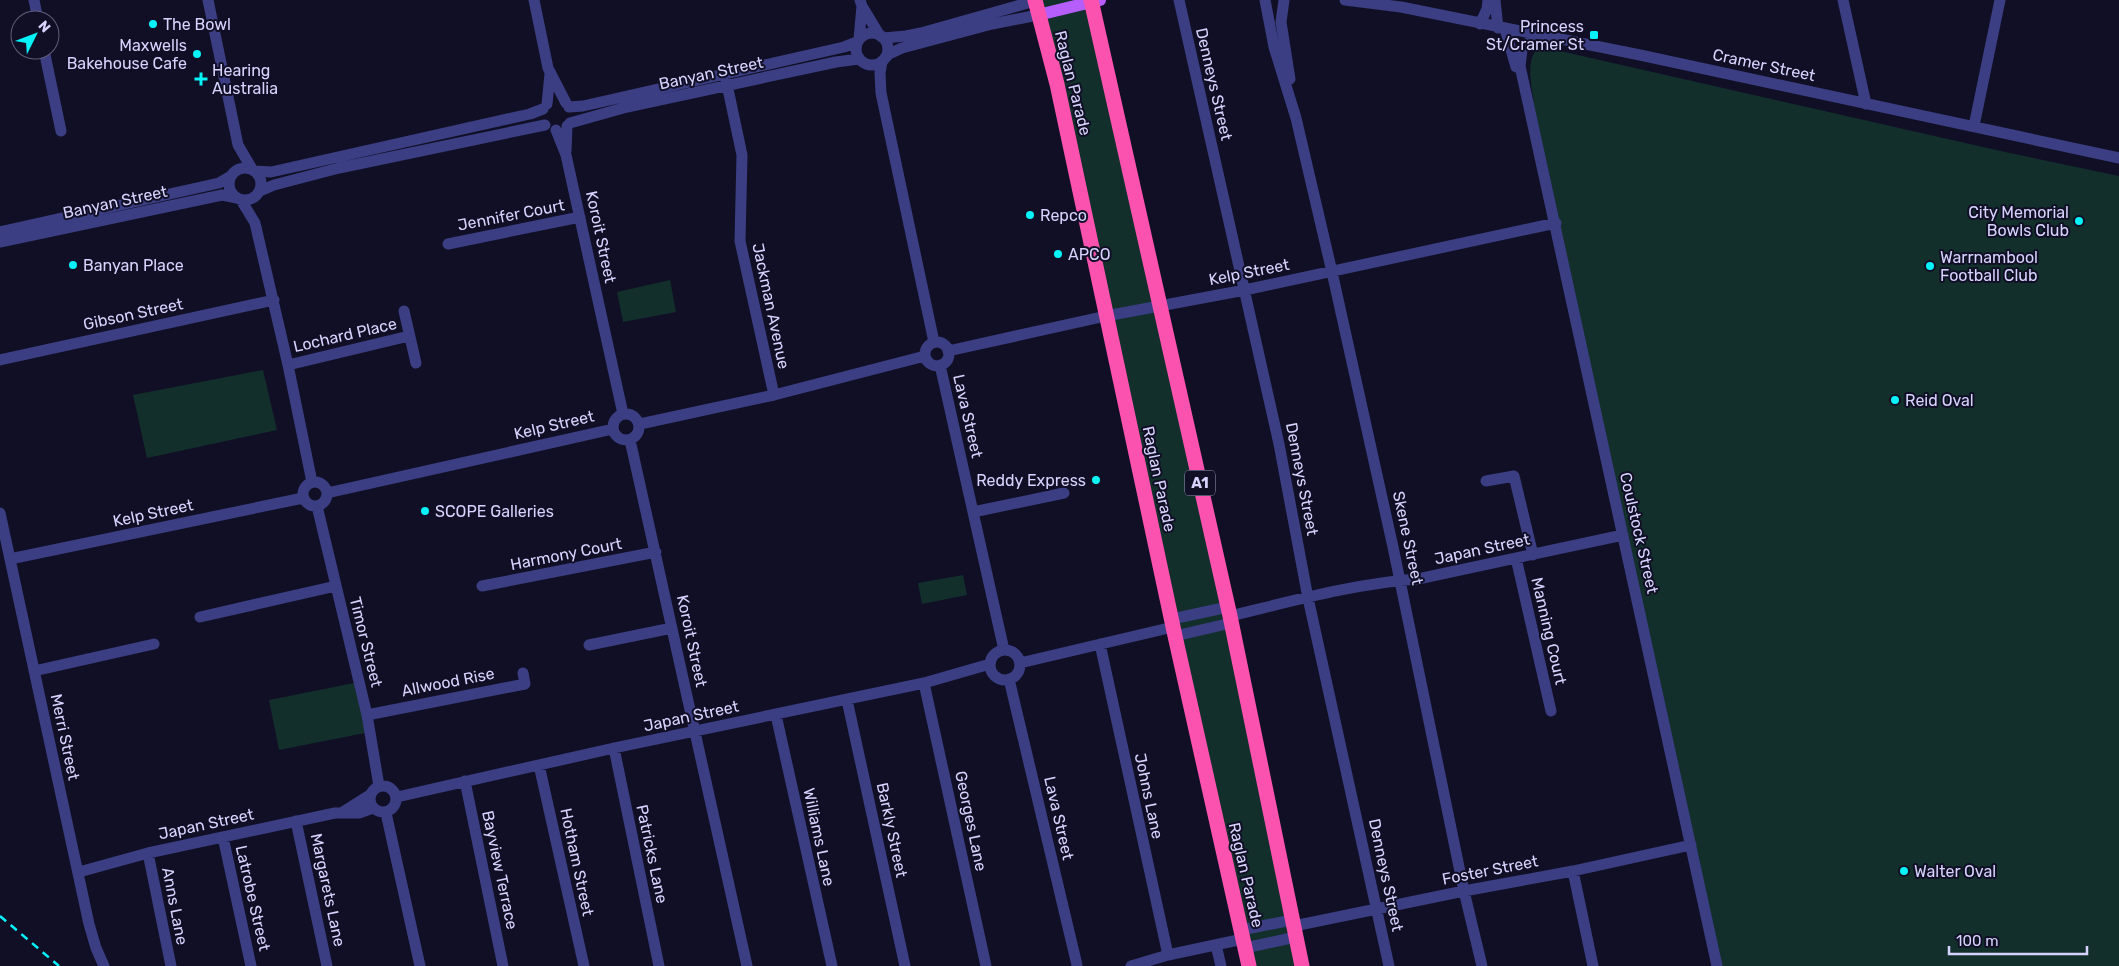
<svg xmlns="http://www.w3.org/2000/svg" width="2119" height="966" font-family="Rubik,sans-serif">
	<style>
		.green { fill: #122f2c }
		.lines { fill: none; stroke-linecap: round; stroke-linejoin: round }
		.minor { stroke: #3b3e83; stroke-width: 11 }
		.major { stroke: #b55efc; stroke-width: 12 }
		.highway { stroke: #fb52af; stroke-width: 15 }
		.rail { stroke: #05f3f9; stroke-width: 2.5; stroke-dasharray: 8 6; stroke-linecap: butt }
		.poi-dot { fill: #05f3f9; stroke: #110f25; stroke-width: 2 }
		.labels { text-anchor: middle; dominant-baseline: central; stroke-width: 4; stroke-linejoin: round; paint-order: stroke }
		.shield { fill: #110f25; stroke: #9b99bd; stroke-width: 1 }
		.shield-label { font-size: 15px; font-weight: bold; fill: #d6d4fe }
		.poi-label { font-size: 16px; fill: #d6d4fe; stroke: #110f25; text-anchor: start }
		.street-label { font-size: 16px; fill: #d6d4fe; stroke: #110f25 }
	</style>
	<rect width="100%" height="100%" fill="#110f25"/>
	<!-- green -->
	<path class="green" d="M1035,0H1091L1302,966H1249Z
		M1538,48H1547L2005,152L2119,176V966H1722L1534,108C1533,89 1524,62 1538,48Z
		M670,280L676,312L623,322L617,292Z
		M263,370L277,430L147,458L133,395Z
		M963,575L967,595L922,604L918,583Z
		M359,682L370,732L279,750L269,700Z"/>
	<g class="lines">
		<!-- minor -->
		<path class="minor" d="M34,0L38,20
			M208,0L238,145L252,169
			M534,0L548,68L566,103
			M860,0L862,6L880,36
			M1179,0L1279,444L1308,598L1389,966
			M1265,0L1274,47L1296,118L1332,272L1393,547L1464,891L1482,966
			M1284,0L1281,22L1290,79
			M1345,0L1401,7L1640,55L2119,158
			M1495,0L1498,28
			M1843,0L1866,104
			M1480,24L1487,9L1488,0
			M1505,29L1516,67
			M856 49a16 16 0 1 1 32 0a16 16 0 1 1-32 0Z
			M1535,35L1522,50L1520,66L1717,966
			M883,38L906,36L921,33L1035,1
			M859,39L862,6
			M44,50L61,131
			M885,58L889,54L902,48L992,24L1038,15
			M882,61L880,73L881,93L934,342
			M725,75L742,155L740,241L774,395
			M547,104L550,74
			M569,107L583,106L844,47L857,42
			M570,123L627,107L836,62L859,59
			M1974,126L2000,0
			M556,130L566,155L623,414
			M566,151L567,126
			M229 184a16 16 0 1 1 32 0a16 16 0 1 1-32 0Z
			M255,171L271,172L530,114L543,109
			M260,191L274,185L339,168L545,125
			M241,200L255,223L288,365L312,482
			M0,232L219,183L231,176
			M0,242L222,195L237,198
			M448,244L580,217
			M404,311L416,363
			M925 354a12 12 0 1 1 24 0a12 12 0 1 1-24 0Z
			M948,351L1106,316L1245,290L1556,223
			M0,360L274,300
			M288,365L409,336
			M940,365L1004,650
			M613 427a13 13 0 1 1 26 0a13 13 0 1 1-26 0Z
			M640,424L774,395L925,356
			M630,440L747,966
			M1486,481L1514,476L1533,555
			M303 494a12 12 0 1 1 24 0a12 12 0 1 1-24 0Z
			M327,493L613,429
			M317,506L367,715L379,786
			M973,512L1064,493
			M0,513L89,924L96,948L104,966
			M1516,558L1551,711
			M10,559L303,498
			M482,586L656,552
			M1230,616C1289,602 1357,583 1418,579L1623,535
			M200,617L336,586
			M1172,619L1228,607
			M1175,636L1231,623
			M1100,644L1168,955
			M589,645L672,628
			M990 665a15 15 0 1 1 30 0a15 15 0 1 1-30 0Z
			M1020,663L1173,627
			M34,671L154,644
			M1009,679L1077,965
			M924,683L986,966
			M847,700L905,966
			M367,715L525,684L523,673
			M776,715L832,966
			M614,748L659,966
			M539,765L584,966
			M465,781L503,966
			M370 799a13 13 0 1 1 26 0a13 13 0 1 1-26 0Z
			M397,797L614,748L924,683L990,664
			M343,812L370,795
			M386,813L420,966
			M296,821L327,966
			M223,837L251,966
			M148,853L171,966
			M1573,871L1593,966
			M79,872L148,853L335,813H359L373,808
			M1294,926L1464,891L1573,871L1691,845
			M1241,930L1292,920
			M1216,945L1221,966
			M1245,948L1296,937
			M1131,966L1168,955L1243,939"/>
		<!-- major -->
		<path class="major" d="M1038,15L1100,0"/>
		<!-- highway -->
		<path class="highway" d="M1035,0L1057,84L1175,636L1249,966
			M1091,0L1230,616L1302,966"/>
		<!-- rail -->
		<path class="rail" d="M0,916L59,966"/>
	</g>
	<!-- markers -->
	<g class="poi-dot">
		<circle cx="153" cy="24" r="5"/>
		<rect x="1589" y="30" width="10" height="10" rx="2.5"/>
		<circle cx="197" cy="54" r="5"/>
		<path d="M198.5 71.5h5v5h5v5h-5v5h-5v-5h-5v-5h5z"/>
		<circle cx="1030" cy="215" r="5"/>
		<circle cx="2079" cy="221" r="5"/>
		<circle cx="1058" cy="254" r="5"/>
		<circle cx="73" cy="265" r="5"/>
		<circle cx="1930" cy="266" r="5"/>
		<circle cx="1895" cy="400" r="5"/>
		<circle cx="1096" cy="480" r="5"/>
		<circle cx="425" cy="511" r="5"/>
		<circle cx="1904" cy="871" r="5"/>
	</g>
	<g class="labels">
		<!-- shield labels -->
		<rect class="shield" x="1185" y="470.5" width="30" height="25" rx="4"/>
		<g class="shield-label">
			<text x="1200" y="483">A1</text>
		</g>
		<!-- poi labels -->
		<g class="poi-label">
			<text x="163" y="24">The Bowl</text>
			<text x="1584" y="26" text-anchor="end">Princess<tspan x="1584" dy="18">St/Cramer St</tspan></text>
			<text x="187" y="45" text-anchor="end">Maxwells<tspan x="187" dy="18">Bakehouse Cafe</tspan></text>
			<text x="212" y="70">Hearing<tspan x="212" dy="18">Australia</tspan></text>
			<text x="2069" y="212" text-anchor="end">City Memorial<tspan x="2069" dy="18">Bowls Club</tspan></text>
			<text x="1040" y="215">Repco</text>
			<text x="1068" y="254">APCO</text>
			<text x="1940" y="257">Warrnambool<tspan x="1940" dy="18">Football Club</tspan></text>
			<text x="83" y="265">Banyan Place</text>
			<text x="1905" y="400">Reid Oval</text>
			<text x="1086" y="480" text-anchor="end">Reddy Express</text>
			<text x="435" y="511">SCOPE Galleries</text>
			<text x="1914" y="871">Walter Oval</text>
		</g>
		<!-- street labels -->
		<g class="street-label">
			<text transform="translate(1764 65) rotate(12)">Cramer Street</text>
			<text transform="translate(711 73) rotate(-12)">Banyan Street</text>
			<text transform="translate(1073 83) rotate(76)">Raglan Parade</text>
			<text transform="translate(1214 84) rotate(77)">Denneys Street</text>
			<text transform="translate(115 202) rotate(-12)">Banyan Street</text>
			<text transform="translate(511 215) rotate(-11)">Jennifer Court</text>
			<text transform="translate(601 237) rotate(78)">Koroit Street</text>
			<text transform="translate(1249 272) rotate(-11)">Kelp Street</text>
			<text transform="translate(771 306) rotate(78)">Jackman Avenue</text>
			<text transform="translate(133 314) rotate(-12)">Gibson Street</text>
			<text transform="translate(345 335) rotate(-13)">Lochard Place</text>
			<text transform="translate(968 416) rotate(77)">Lava Street</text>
			<text transform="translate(554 425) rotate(-13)">Kelp Street</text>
			<text transform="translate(1159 479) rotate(78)">Raglan Parade</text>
			<text transform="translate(1302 479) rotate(79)">Denneys Street</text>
			<text transform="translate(153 513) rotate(-12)">Kelp Street</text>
			<text transform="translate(1639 533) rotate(77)">Coulstock Street</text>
			<text transform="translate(1408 538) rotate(78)">Skene Street</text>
			<text transform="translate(1482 549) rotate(-12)">Japan Street</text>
			<text transform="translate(566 554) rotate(-11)">Harmony Court</text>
			<text transform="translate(1549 631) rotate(77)">Manning Court</text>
			<text transform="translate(692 641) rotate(78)">Koroit Street</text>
			<text transform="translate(366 642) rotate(76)">Timor Street</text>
			<text transform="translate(448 682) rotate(-11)">Allwood Rise</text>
			<text transform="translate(691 716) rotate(-12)">Japan Street</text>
			<text transform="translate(65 737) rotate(78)">Merri Street</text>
			<text transform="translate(1149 796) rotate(78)">Johns Lane</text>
			<text transform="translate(1059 818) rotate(77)">Lava Street</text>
			<text transform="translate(971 821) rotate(78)">Georges Lane</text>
			<text transform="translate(206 824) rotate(-12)">Japan Street</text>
			<text transform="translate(892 830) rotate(78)">Barkly Street</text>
			<text transform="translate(819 837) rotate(78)">Williams Lane</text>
			<text transform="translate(652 854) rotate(78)">Patricks Lane</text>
			<text transform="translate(577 862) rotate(78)">Hotham Street</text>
			<text transform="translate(500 870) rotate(78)">Bayview Terrace</text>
			<text transform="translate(1490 870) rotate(-11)">Foster Street</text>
			<text transform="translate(1246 875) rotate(77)">Raglan Parade</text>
			<text transform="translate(1386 875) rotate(78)">Denneys Street</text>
			<text transform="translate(328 890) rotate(78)">Margarets Lane</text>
			<text transform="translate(253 898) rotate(77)">Latrobe Street</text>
			<text transform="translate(175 906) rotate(79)">Anns Lane</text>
		</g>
	</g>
	<!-- north arrow -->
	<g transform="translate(35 35) rotate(48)"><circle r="24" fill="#110f25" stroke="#605e7c"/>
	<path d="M0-4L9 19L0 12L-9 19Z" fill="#05f3f9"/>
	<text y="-8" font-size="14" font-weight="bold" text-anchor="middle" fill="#d6d4fe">N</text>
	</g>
	<!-- scale -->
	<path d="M1949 946v8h138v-8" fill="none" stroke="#d6d4fe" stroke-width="2.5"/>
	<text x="1956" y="946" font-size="15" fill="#d6d4fe" stroke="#110f25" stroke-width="4" paint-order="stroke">100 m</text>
</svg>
